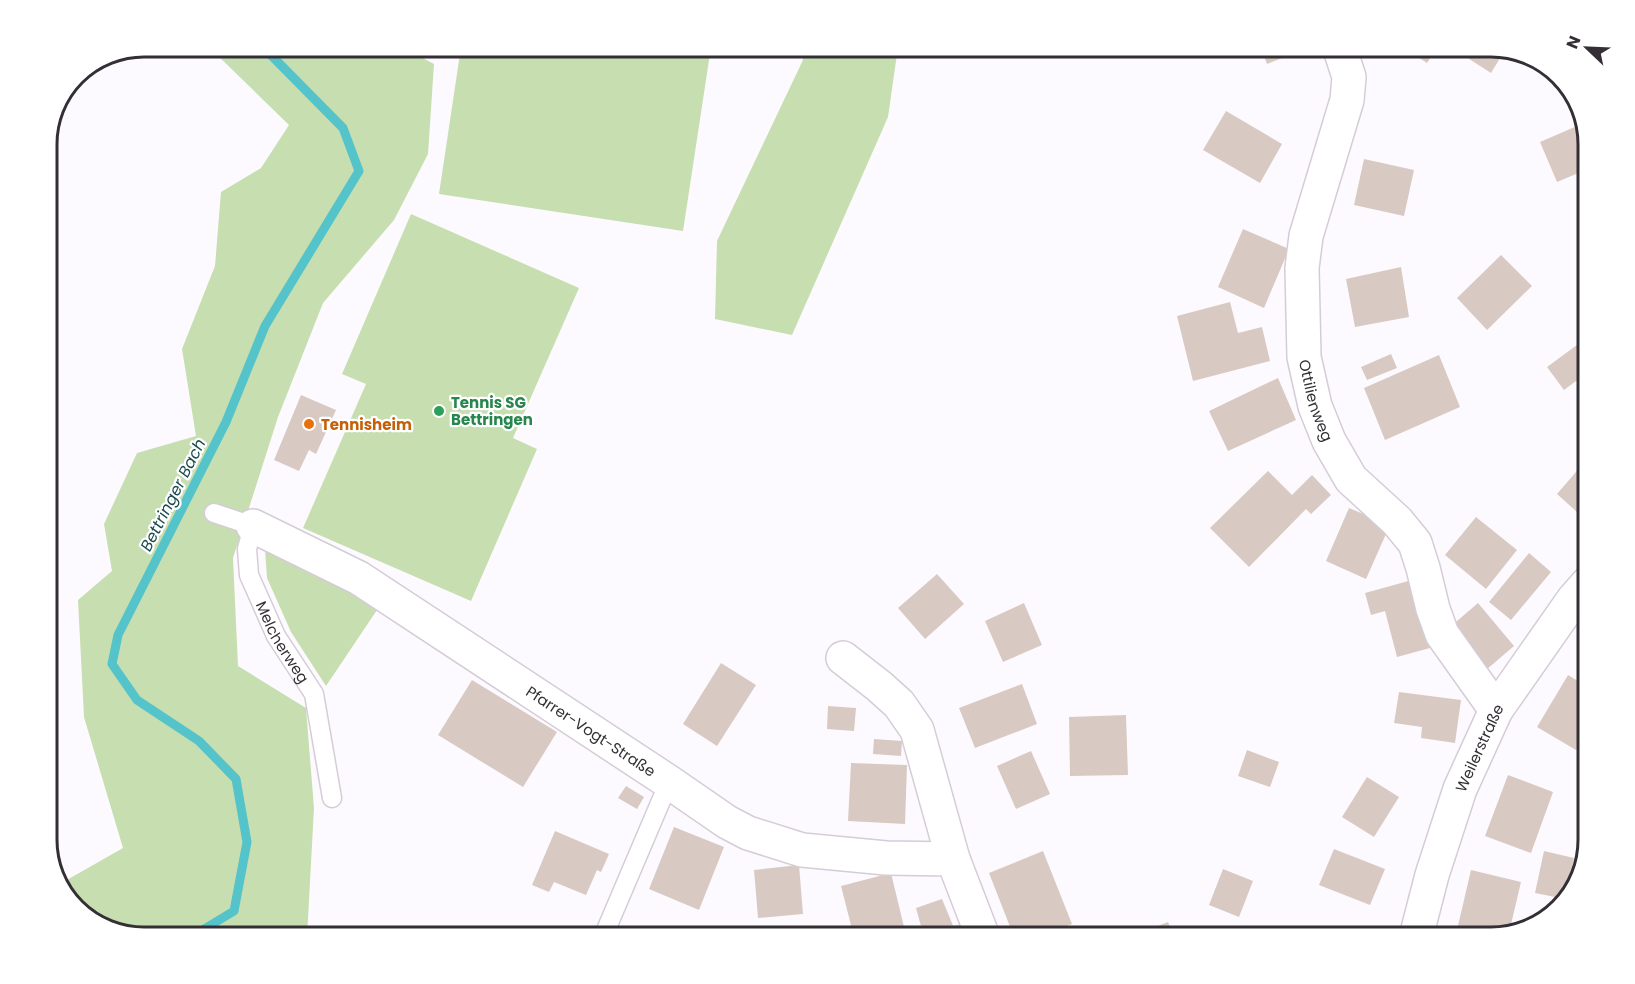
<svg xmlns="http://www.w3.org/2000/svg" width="1635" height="984" font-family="Poppins,sans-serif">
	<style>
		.green { fill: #c7deb0 }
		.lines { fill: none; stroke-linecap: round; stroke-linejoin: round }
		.stream { stroke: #54c3ca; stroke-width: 9 }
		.building { fill: #d8cac2 }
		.lane-casing { stroke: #d5ccd8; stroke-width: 21 }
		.street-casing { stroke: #d5ccd8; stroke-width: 36 }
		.secondary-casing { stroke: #d5ccd8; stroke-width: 36 }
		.lane { stroke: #fff; stroke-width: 18 }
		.street { stroke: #fff; stroke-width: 33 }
		.secondary { stroke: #fff; stroke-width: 33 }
		.leisure-dot { fill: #2e9e5b; stroke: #fff; stroke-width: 2 }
		.food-dot { fill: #e8710a; stroke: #fff; stroke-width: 2 }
		.labels { text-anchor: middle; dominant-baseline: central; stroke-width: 4.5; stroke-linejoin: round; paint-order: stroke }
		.street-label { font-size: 15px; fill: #332f34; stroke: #fff }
		.leisure-label { font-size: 15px; font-weight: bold; fill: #27864d; stroke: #fff; text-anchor: start }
		.food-label { font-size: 15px; font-weight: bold; fill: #c56008; stroke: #fff; text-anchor: start }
		.water-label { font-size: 16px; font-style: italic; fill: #1a4b4e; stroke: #fff }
		.rim { fill: none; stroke: #332f34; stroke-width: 3 }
	</style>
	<rect width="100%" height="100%" fill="#fdfaff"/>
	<!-- green -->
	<path class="green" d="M210,47H402L434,64L428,154L394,220L323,303L278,417L233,558L238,666L306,708L314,808L307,937H144L95,924L60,889L58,885L123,848L84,717L78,600L112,571L104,524L137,453L196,436L182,349L215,266L221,192L261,168L289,125L211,49Z
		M461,47H711L683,231L439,194Z
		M802,47H898L888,117L792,335L715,319L717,241L803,60Z
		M411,214L579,288L513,438L537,449L471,601L303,528L366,384L342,374Z
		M265,549L379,607L326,686L291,632L267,578Z"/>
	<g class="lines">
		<!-- stream -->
		<path class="stream" d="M191,937L234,911L247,842L236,779L199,741L137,700L112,664L118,635L226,422L265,326L359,171L343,128L262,46"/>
	</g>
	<!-- building -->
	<path class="building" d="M1260,46H1310V47L1267,64Z
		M1401,46H1438L1427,63Z
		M1449,46H1491L1505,50L1491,73Z
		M1226,111L1282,144L1260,183L1203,150Z
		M1584,123L1588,138V169L1557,182L1540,142Z
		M1364,159L1414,170L1404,216L1354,205Z
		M1243,229L1289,249L1264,308L1218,287Z
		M1501,255L1532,286L1487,330L1457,298Z
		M1401,267L1409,317L1355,327L1346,279Z
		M1230,302L1238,333L1262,327L1270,361L1193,381L1177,316Z
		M1581,342L1588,352V372L1564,390L1547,367Z
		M1391,354L1397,368L1367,380L1361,367Z
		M1439,355L1460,407L1385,440L1364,388Z
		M1278,378L1296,420L1228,451L1209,411Z
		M301,395L336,410L316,454L309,450L299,471L274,460Z
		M1588,458V522L1557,494Z
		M1268,471L1292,495L1312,475L1331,495L1311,514L1306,509L1249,567L1210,528Z
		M1349,508L1390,525L1366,579L1326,561Z
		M1476,517L1517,550L1486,589L1445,555Z
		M1529,553L1551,572L1511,620L1489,602Z
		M937,574L964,604L925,639L898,608Z
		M1412,580L1430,648L1397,657L1385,611L1371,615L1365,593Z
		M1024,603L1042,645L1003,662L985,621Z
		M1478,603L1514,646L1486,670L1450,627Z
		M721,663L756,685L717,746L683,724Z
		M1568,675L1588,687V729L1576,750L1537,727Z
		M472,680L557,732L523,787L438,735Z
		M1022,684L1037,724L975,748L959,708Z
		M1399,692L1461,700L1455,743L1421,738L1422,727L1394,723Z
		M828,706L856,708L854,731L827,729Z
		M1126,715L1128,775L1070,776L1069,717Z
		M874,739L902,741L901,756L873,754Z
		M1247,750L1279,762L1270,787L1238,776Z
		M1031,751L1050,794L1016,809L997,766Z
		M851,763L907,765L905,824L848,821Z
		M1508,775L1553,792L1531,853L1485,836Z
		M1367,777L1399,797L1374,837L1342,817Z
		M626,786L644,797L637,809L618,798Z
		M674,827L724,847L699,910L649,889Z
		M555,831L609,854L601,872L597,870L586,895L554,882L549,892L532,885Z
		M1334,849L1385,869L1370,905L1319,885Z
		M1043,851L1072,924L1037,937H1014L989,873Z
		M1544,851L1574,858L1565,899L1535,893Z
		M799,865L803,914L758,918L754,870Z
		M1223,869L1253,881L1239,917L1209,905Z
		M1471,870L1521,882L1509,933L1488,937L1457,930Z
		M891,873L905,931L880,937H854L841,886Z
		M942,899L954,928L930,937H924L916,908Z
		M1168,922L1174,937H1130Z"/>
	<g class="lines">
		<defs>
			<g id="lane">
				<path id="s1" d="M214,513L253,526L247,549L249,575L276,636L314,694L332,798"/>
				<path d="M603,937L669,782"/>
				<path d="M954,937L980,930"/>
			</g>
			<g id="street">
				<path id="s2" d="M1339,46L1349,77L1347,100L1306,236L1302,268L1304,357L1315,406L1329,441L1351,479L1397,521L1415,543L1423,568L1433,609L1442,634L1496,710"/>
				<path id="s3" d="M253,526L359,578L669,782L727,822L748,833L802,850L886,858L953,859"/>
				<path d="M843,658L879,686L899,704L917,730L953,859L983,937"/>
			</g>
			<g id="secondary">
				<path id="s4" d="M1416,937L1432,875L1460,789L1496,710L1573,600L1588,583"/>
			</g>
		</defs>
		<!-- lane casing -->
		<use href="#lane" class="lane-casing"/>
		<!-- street casing -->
		<use href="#street" class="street-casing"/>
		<!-- secondary casing -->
		<use href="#secondary" class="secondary-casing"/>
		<!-- lane -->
		<use href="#lane" class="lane"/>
		<!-- street -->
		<use href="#street" class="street"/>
		<!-- secondary -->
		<use href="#secondary" class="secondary"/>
	</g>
	<!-- markers -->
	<circle class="leisure-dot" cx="439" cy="411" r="6"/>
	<circle class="food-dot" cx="309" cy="424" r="6"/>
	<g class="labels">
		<!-- street labels -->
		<g class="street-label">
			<text stroke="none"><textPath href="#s2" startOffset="364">Ottilienweg</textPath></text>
			<text stroke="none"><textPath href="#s1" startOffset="166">Melcherweg</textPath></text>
			<text stroke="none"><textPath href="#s3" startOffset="396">Pfarrer-Vogt-Straße</textPath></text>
			<text stroke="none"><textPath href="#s4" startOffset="200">Weilerstraße</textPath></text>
		</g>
		<!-- leisure labels -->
		<g class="leisure-label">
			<text x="451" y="402">Tennis SG<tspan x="451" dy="17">Bettringen</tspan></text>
		</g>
		<!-- food labels -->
		<g class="food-label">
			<text x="321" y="424">Tennisheim</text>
		</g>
		<!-- water labels -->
		<g class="water-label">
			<text transform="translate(173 495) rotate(-63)">Bettringer Bach</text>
		</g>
	</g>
	<!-- crop -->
	<path d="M0 0H1635V984H0ZM144 57H1491A87 87 0 0 1 1578 144V840A87 87 0 0 1 1491 927H144A87 87 0 0 1 57 840V144A87 87 0 0 1 144 57Z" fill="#fff" fill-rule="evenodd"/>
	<path class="rim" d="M144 57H1491A87 87 0 0 1 1578 144V840A87 87 0 0 1 1491 927H144A87 87 0 0 1 57 840V144A87 87 0 0 1 144 57Z"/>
	<!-- north arrow -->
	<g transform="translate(1587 48) rotate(293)" stroke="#ffffff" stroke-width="4.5" paint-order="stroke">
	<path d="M0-4.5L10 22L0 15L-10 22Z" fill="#332f34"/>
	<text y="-9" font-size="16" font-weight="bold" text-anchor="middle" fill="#332f34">N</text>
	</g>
</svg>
